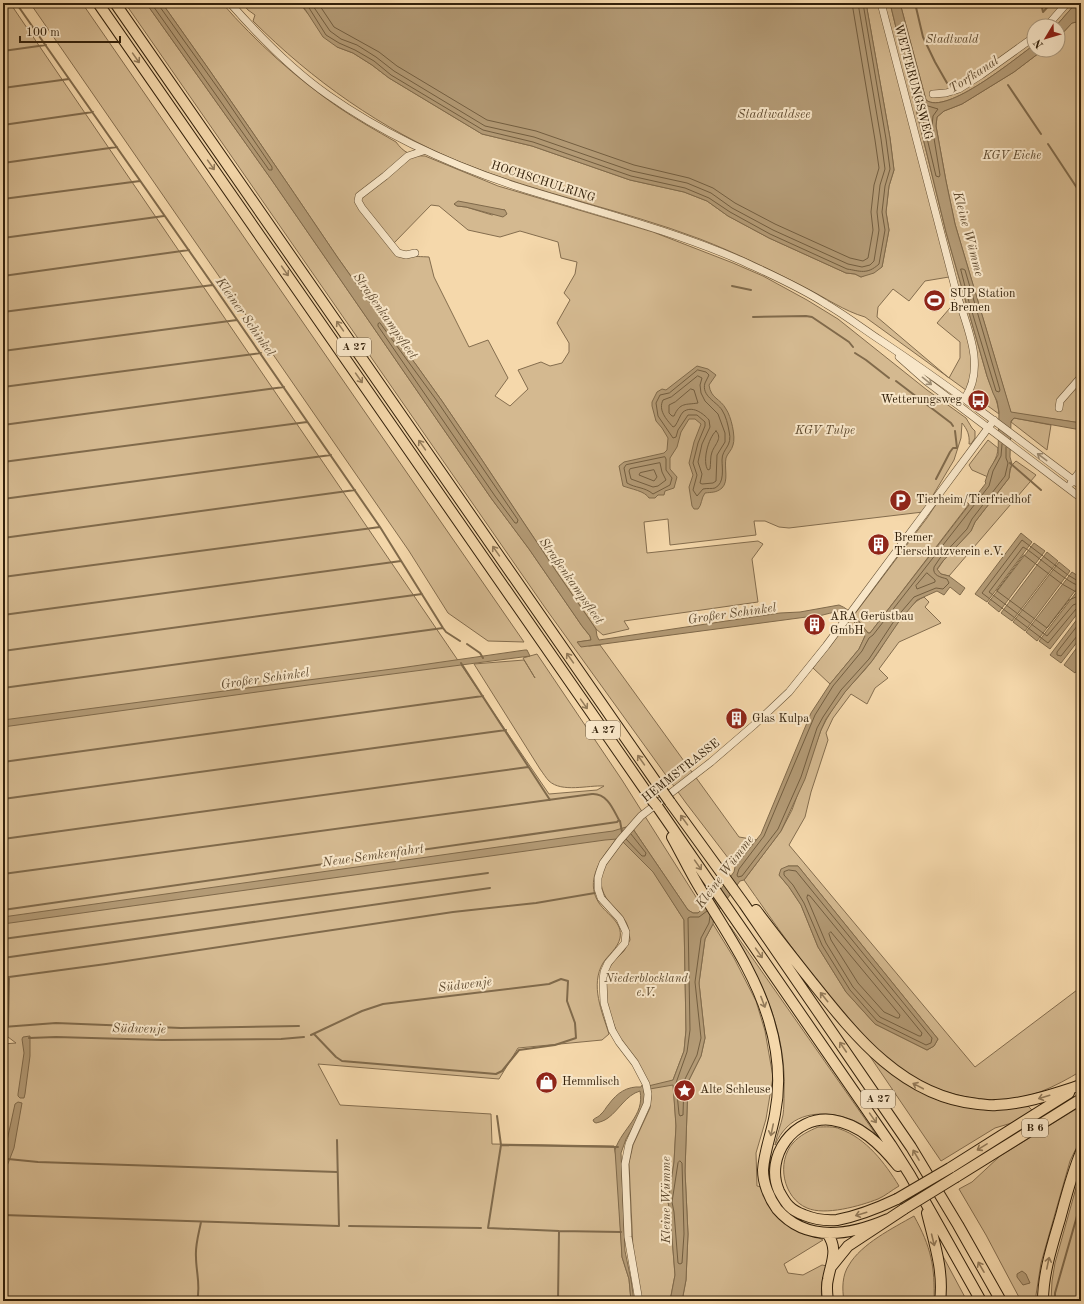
<svg xmlns="http://www.w3.org/2000/svg" width="1084" height="1304" font-family="'Old Standard TT',serif">
	<style>
		.green { fill: #d4b990; stroke: #846d4e; fill-rule: evenodd }
		.water { fill: #b39a75; stroke: #806a4b }
		.lines { fill: none; stroke-linecap: round; stroke-linejoin: round }
		.shore { stroke: #735e40; stroke-width: 1 }
		.stream { stroke: #806a4b; stroke-width: 2 }
		.minor-casing { stroke: #644f33; stroke-width: 8 }
		.highway-casing { stroke: #33210b; stroke-width: 12 }
		.minor { stroke: #f8e6c8; stroke-width: 7 }
		.highway { stroke: #f5d8ab; stroke-width: 10 }
		.highway-bridge-casing { stroke: #33210b; stroke-width: 12; stroke-linecap: butt }
		.highway-bridge { stroke: #f5d8ab; stroke-width: 10 }
		.oneway { stroke: #947c5b }
		.oneway2 { stroke: #9f8d73 }
		.labels { text-anchor: middle; dominant-baseline: central; stroke-width: 4; stroke-linejoin: round; paint-order: stroke }
		.shield { fill: #f8e6c8; stroke: #6e5c44; stroke-width: 1 }
		.shield-label { font-size: 11px; font-weight: bold; fill: #33210b }
		.park-label { font-size: 12px; font-style: italic; fill: #5b472c; stroke: #f8e6c8 }
		.street-label { font-size: 12px; fill: #33210b; stroke: #f8e6c8 }
		.poi-label { font-size: 12px; fill: #33210b; stroke: #f8e6c8; text-anchor: start }
		.water-label { font-size: 13px; font-style: italic; fill: #604b30; stroke: #f8e6c8 }
	</style>
	<rect width="100%" height="100%" fill="#f5d8ab"/>
	<filter id="stains"><feTurbulence type="fractalNoise" baseFrequency=".005" numOctaves="4"/><feColorMatrix values="0 0 0 0 .2 0 0 0 0 .09 0 0 0 0 .02 0 0 0 .5 -.17"/></filter>
	<radialGradient id="worn" r=".72"><stop offset=".6" stop-color="#630" stop-opacity="0"/><stop offset="1" stop-color="#630" stop-opacity=".3"/></radialGradient>
	<!-- green -->
	<path class="green" d="M3,3H10L549,794L597,790L604,786C588,785 562,793 549,781C546,778 543,773 540,769L474,664L524,660L535,678L523,658L537,654L622,780L703,908L698,913H693L688,910L633,829C628,832 622,835 617,838C614,841 611,847 608,850C596,866 587,885 599,903C607,915 623,922 620,938C618,948 608,955 603,963C590,985 602,1012 609,1034L602,1040L518,1048L499,1079L318,1064L340,1105L491,1114L492,1144L614,1146L617,1162L622,1257L629,1279L631,1301H3V1044L16,1043L8,1037L3,1039Z
		M30,3H82L524,642L488,641L448,613L409,551Z
		M125,3H146L271,179L491,498L529,549L582,626L590,636L591,640L578,642L589,646L600,645L739,837L757,840L735,867L686,803L546,609Z
		M162,3H222C256,42 296,78 338,107C357,120 377,131 396,142C404,153 411,156 425,156L498,186L653,232L733,263L763,276L807,300L838,319L927,390L966,418L972,428L975,431V438L971,444H969C970,435 967,429 962,423L961,438L954,460L923,512L789,528L779,527L765,521H754L756,535L670,545L668,519L644,522L647,553L758,541L763,544L752,559L758,602L624,621L629,629L603,635L596,629C543,554 494,476 442,401C408,352 371,306 338,258C280,172 222,87 162,3ZM454,204L505,210L492,215L466,207L457,206ZM431,205L439,206L468,230L500,237L520,231L558,242L561,258L577,262L575,274L564,293L570,300L557,323L569,343V352L562,363L550,366L541,362L518,370L528,389L510,406L495,396L508,378L488,340L469,347L434,277L429,257C413,256 404,258 394,243Z
		M242,3H301L304,9L337,47L353,53L372,65L389,78L482,134L532,146L630,180L684,192L707,201L728,216L769,238L846,273L855,274L861,277L882,267L889,230L886,212L889,186L894,170L890,138L866,3H890L946,232L987,376C991,388 998,400 999,414L865,317C844,311 826,298 806,288C771,270 736,253 700,239C621,209 538,194 460,162C382,130 312,80 253,21L255,15L248,10ZM949,277L956,301L937,323L960,342V358L949,378L877,317L878,307L893,289L909,301L925,281Z
		M900,3H1076L1056,26H1034V45C1016,58 946,116 926,100Z
		M1081,21V423L1011,413L955,224L946,181L936,126L937,117L944,111L962,104L1014,72L1043,50H1058V38L1072,23Z
		M1014,418L1051,425L1047,450L1011,422Z
		M988,440L998,448C998,458 990,467 988,477L972,470L969,465Z
		M1016,461L1036,475L949,576L941,574L937,570L943,561L971,531L975,522L1009,478C1010,471 1010,466 1016,461Z
		M961,497L969,504L870,633H868L854,615L927,518L937,503Z
		M924,597L929,602L925,607L941,623L899,642L879,669L888,678L875,688L867,704L851,694L833,718L826,733L828,740L811,792L805,817L789,845L975,1067L1081,987V1071C1068,1079 1055,1086 1040,1092C989,1110 934,1095 893,1063C873,1047 857,1027 840,1008C805,968 775,924 744,880L781,831L792,810L821,730C827,717 835,705 844,693C853,682 864,672 872,661C886,643 904,605 924,597ZM788,866H798L938,1039L934,1046L927,1050L875,1024L846,992L818,947L801,905L789,887L779,875Z
		M851,618L865,636L859,649L830,684L813,668Z
		M623,842L653,871L684,920L686,1030L684,1051L673,1080L676,1126L674,1162L668,1202L670,1212L675,1275L670,1301H641L633,1249L629,1163L633,1145L650,1108L651,1094L617,1033L608,1009L606,987V974L613,962L624,951L630,940C629,934 629,927 626,922C622,914 615,909 609,902C591,878 607,861 623,842Z
		M713,924L734,958L756,1001L765,1031L773,1077L766,1119L756,1153L757,1186L762,1187L769,1203L813,1235L823,1240L784,1264L788,1273L803,1275L822,1265L827,1266C823,1277 819,1290 823,1301H682L686,1280L688,1234L685,1171L688,1082L701,1056L705,1038L699,983L705,939Z
		M730,926L877,1136C870,1131 864,1125 857,1122C836,1112 805,1109 787,1127C782,1132 778,1138 775,1145C777,1134 781,1125 783,1115C784,1108 784,1100 784,1093C787,1032 762,978 728,927Z
		M867,1052C899,1080 928,1103 972,1108C978,1108 984,1110 990,1110C1002,1110 1015,1106 1027,1105L1032,1110L1015,1122L995,1128L941,1161Z
		M1081,1106V1138L1070,1161L1041,1263L1036,1295L1037,1301H1021L986,1235L959,1189L972,1182L1000,1156Z
		M818,1127C825,1127 834,1126 840,1129C866,1138 885,1163 899,1186C892,1190 885,1196 878,1199C860,1206 825,1216 807,1208C783,1198 776,1162 793,1143C800,1135 809,1131 818,1127Z
		M1081,1170V1301H1051L1052,1281L1055,1263Z
		M914,1216C931,1247 935,1266 934,1301H844C842,1289 842,1275 849,1265C861,1244 893,1228 914,1216Z
		M938,1247L967,1301H943Z"/>
	<!-- water -->
	<path class="water" d="M146,3H162C222,87 280,172 338,258C371,306 408,352 442,401C494,476 543,554 596,629L597,636L599,640L780,613L800,612L839,605C852,610 859,622 868,633H870L986,483L985,482L989,470L998,455L999,412L997,401L993,393L987,376L946,232L890,3H900L926,100C946,116 1016,58 1034,45V50H1043L1014,72L962,104L944,111L937,117L936,126L946,181L955,224L1011,412L1081,423V430L1014,418L1011,421L1010,457L1012,464L1010,469L1009,478L975,522L971,531L943,561L937,569L941,574L949,576L965,588L960,595L950,587L944,595L937,591L917,600L900,620L872,661L845,692L826,719L821,730L805,779L781,831L744,880L740,881L714,917L713,924L705,939L699,983L705,1038L701,1056L688,1082L685,1171L688,1234L686,1280L682,1301H670L675,1275L670,1212L668,1202L674,1162L676,1126L673,1085L644,1090L645,1099L641,1113L626,1139L621,1153L625,1251L631,1280L634,1301H631L629,1279L622,1257L615,1150C622,1128 645,1116 640,1091C626,1095 619,1110 608,1118C604,1121 600,1122 596,1123L594,1122L593,1120C596,1117 599,1117 601,1114C604,1112 606,1107 609,1104C617,1093 627,1086 641,1087L642,1085L644,1087L673,1080L684,1051L686,1030L684,920L653,872L623,842L617,839L605,840L3,924V917L583,835L613,831L626,827L633,829L688,910L693,913H698L703,908L707,907L734,872L735,867L761,834L811,713L830,684L859,649L865,636C860,628 853,615 843,612C838,610 821,616 814,617V616L581,647L577,642L591,640L590,636L582,626L529,549L491,498L271,179Z
		M301,3H866L890,138L894,170L889,186L886,212L889,230L882,267L874,273L861,277L855,274L846,273L769,238L728,216L707,201L684,192L630,180L532,146L482,134L389,78L372,65L353,53L337,47L323,37Z
		M1076,3H1081V21L1072,23L1058,38V26H1056Z
		M458,201L505,210L507,214L503,217L466,207L457,206L454,204Z
		M697,366L708,369L716,375L709,385C711,399 720,398 726,409C731,416 736,437 733,445C732,450 727,454 726,458C724,468 729,481 722,488C716,493 712,492 705,493C701,498 702,505 698,509H694L692,506L689,487L693,475L689,463L694,442L701,424L695,419H689L681,432L677,447L670,458V469L677,477L674,488L665,491L664,495H658L655,498H649C645,491 631,489 623,486L619,466L624,462L664,453L667,450L668,438L662,428L656,421L652,406V402L657,392L662,389L666,390Z
		M1021,533L1032,542L987,602L975,594Z
		M1034,543L1045,551L999,612L988,603Z
		M1047,552L1058,561L1012,621L1001,613Z
		M1059,562L1070,571L1025,631L1013,622Z
		M1072,572L1081,578V583L1037,641L1026,632Z
		M1081,586V609L1050,649L1039,641Z
		M1081,614V637L1061,663L1050,655Z
		M1081,642V665L1075,673L1064,665Z
		M525,650H527L530,656L308,685L3,727V720L400,668Z
		M788,866H798L938,1039L934,1046L927,1050L875,1024L846,992L818,947L801,905L789,887L779,875L781,869Z
		M30,1036V1056L25,1094L24,1098H20L18,1096V1094L24,1053L22,1039L23,1037Z
		M18,1102L22,1103L14,1148L7,1166L3,1165V1159L15,1104Z
		M1022,1271L1026,1274L1030,1283L1023,1285L1017,1277V1274Z"/>
	<g class="lines">
		<!-- shore -->
		<path class="shore" d="M151,3L267,167L269,170H272V167L225,98L160,7L159,3
			M306,3L326,35L339,43L355,50L374,61L391,75L483,130L533,142L631,176L685,188L709,198L730,212L770,234L847,269C860,271 867,275 879,264L885,230L882,212L885,186L890,169L886,139L863,3
			M311,3L330,31L341,39L357,45L376,57L394,71L485,126L534,137L632,171L687,183L711,193L732,208L773,230L848,264L862,267L870,265L874,261L879,230L877,212L880,185L885,169L881,139L858,3
			M318,3L334,27L379,52L397,66L487,120L536,131L634,165L689,178L713,188L735,203L775,224L850,258L863,261L868,258L873,230L871,212L874,185L879,168L875,140L852,3
			M920,98L928,106L938,109L933,116L932,126L940,175L939,177L936,176L918,100Z
			M961,269H963L965,270L1000,390L999,392L996,391L969,302Z
			M380,323L437,401L518,520L517,523H515L495,496L378,326V324Z
			M698,370L706,372L709,375C708,378 706,380 705,383C701,396 717,402 722,410C726,416 728,425 729,431C733,447 722,448 722,460C722,468 725,483 715,488C712,489 707,488 703,489L697,496L693,490L697,475L693,463L698,443L705,426V422L697,415H688L678,430L676,437L673,438L658,416L656,403L660,395L669,393Z
			M698,376L702,378L700,385L701,393L705,401L718,414L725,433V442L717,455L716,481L713,483L702,484L700,483L702,474L698,462L702,444L710,427L709,420C703,413 692,405 683,412C680,415 678,422 675,426L673,427C666,419 658,410 663,400L671,397Z
			M691,389L694,390L698,403C686,405 680,402 674,416H672L669,413V405L675,402Z
			M716,431C723,438 715,444 712,452C710,457 711,463 710,469L708,470C702,462 708,438 716,431Z
			M1002,444L1001,456L993,471L989,486L873,635L869,638L862,651L833,686L815,715L764,836L739,869L737,875L738,877L742,876L778,829L801,777L817,728L823,717L841,690L869,659L896,618L914,597L936,588L943,589L949,583L947,579C941,577 932,576 934,567L940,558L967,529L972,519L1005,476L1008,463L1006,458V447
			M665,457L666,459V470L672,478L670,485L653,494C645,487 635,488 627,483L624,468L626,465Z
			M660,463L662,472L666,480L658,486L653,487L631,479L629,471L630,469Z
			M654,470L657,477L654,481L639,475L640,473Z
			M1024,555L1062,584L1078,593V596L1069,600L1047,628L997,591Z
			M927,573L935,580V582L917,589L916,586Z
			M1081,581H1078L1068,575L1022,540L982,593L1048,643L1076,609L1081,607
			M1081,586C1070,586 1036,554 1023,547L989,592L1047,636L1073,605L1081,602
			M1081,621L1057,652V655L1061,656L1077,636L1081,635
			M626,839L642,856H645L646,853L631,834
			M789,870L796,871L932,1038L931,1043L926,1045L877,1021L850,990L822,945L804,903L793,885L784,875V872Z
			M808,895L810,896L922,1033L921,1036H919L880,1017L853,987L826,943L807,898Z
			M707,911L699,917H690L688,918L690,1030L687,1052L676,1083L679,1114L680,1116L683,1115L684,1081L697,1055L701,1038L695,982L701,938L709,923L710,916
			M831,932L900,1015L899,1018H897L884,1012L858,983L831,940L829,934Z
			M680,1161L682,1163L684,1234L682,1263L680,1264L678,1263L674,1212L672,1202L678,1163Z"/>
		<!-- stream -->
		<path class="stream" d="M16,3L213,285L380,527L443,628L446,632L460,641
			M915,3L923,37L935,62L947,83
			M1041,3L1043,12
			M1043,12L1051,3
			M3,51L46,45
			M1008,85L1041,134
			M3,88L69,79
			M3,125L93,112
			M1048,144L1081,194
			M3,163L117,147
			M3,199L140,181
			M3,238L164,216
			M3,276L189,250
			M732,286L751,290
			M3,312L213,285
			M753,317L806,316L812,317L849,342L853,347
			M3,351L237,320
			M855,353L866,360L889,378
			M896,381L951,423L953,426
			M3,387L261,353
			M3,425L284,387
			M3,462L307,422
			M1010,463L1041,490
			M936,479L950,452L953,448H957L955,431
			M3,499L331,455
			M3,538L355,490
			M3,577L380,527
			M3,615L401,561
			M467,644L480,653L483,658
			M3,651L422,594
			M461,663L550,800
			M3,688L443,628
			M3,762L483,696
			M3,799L506,730
			M620,821L622,832
			M3,839L528,767
			M3,874L592,794C607,793 613,809 619,820L617,822L3,910
			M3,939L488,873
			M3,958L490,888
			M3,977H9
			M3,1027L56,1023L181,1028L299,1026
			M8,1027L9,977L106,964L453,912L536,903L595,893
			M311,1035L362,1011L383,1004L549,984L561,979L568,981L567,1001L575,1023L576,1038L555,1045L519,1050L502,1071L496,1074L342,1061L336,1057L314,1034
			M29,1038L56,1037L162,1040L281,1039L304,1037
			M497,1116L501,1145L488,1228L559,1231L621,1232
			M501,1145L618,1147
			M8,1159L38,1162L337,1172
			M3,1172L6,1164
			M3,1215L339,1226L337,1140
			M349,1226L481,1228
			M3,1300L31,1301
			M197,1301C201,1286 196,1272 196,1257C195,1245 199,1233 201,1222
			M558,1301L559,1231
			M1055,1301V1293L1081,1202"/>
		<defs>
			<path id="minor" d="M230,3C259,36 292,70 328,95C385,135 449,164 515,186C591,210 669,229 742,261C770,274 800,287 826,304C845,315 862,328 880,340C949,386 1015,436 1081,486
				M881,3L957,295C967,327 986,367 965,398
				M1047,26L1067,3
				M933,94L946,93L959,89L981,75L1034,37
				M415,253L406,255L398,253L362,208L358,201L359,196L385,176L408,156L423,151
				M899,357L926,381L1081,498
				M1059,408L1060,401L1081,377
				M1071,483L1081,470
				M639,1301L628,1237L625,1164L629,1144L647,1104L648,1094L646,1084L635,1063L619,1042L612,1030L604,1003L603,980L604,972L608,963L625,943L626,932L620,919L601,898L598,889V878L600,871L603,863L620,840L641,816L711,762L754,725L789,692L826,646L994,420"/>
			<path id="highway" d="M98,3L652,800
				M115,3L663,792
				M670,802L744,904L911,1147L958,1225L1001,1301
				M657,806L891,1145L910,1175L981,1301
				M672,837C681,853 689,870 698,885C724,929 755,972 769,1021C778,1051 781,1083 775,1114C772,1132 764,1152 763,1170C763,1183 769,1198 777,1209C807,1244 851,1235 888,1219
				M756,910C774,934 793,958 812,982C855,1036 903,1097 978,1104C983,1104 990,1106 996,1105C1025,1104 1053,1094 1081,1085
				M950,1168L1069,1093
				M956,1177L1081,1099
				M897,1199C878,1208 858,1216 837,1220C826,1221 814,1219 804,1215C790,1210 786,1204 779,1191C764,1157 794,1115 832,1120C860,1124 881,1145 898,1166
				M927,1213C934,1242 944,1271 940,1301
				M827,1233C839,1250 831,1262 828,1279C826,1286 827,1293 828,1301
				M831,1267L848,1246L904,1209
				M1043,1301C1043,1274 1052,1246 1060,1219C1066,1197 1072,1173 1081,1152"/>
		</defs>
		<!-- minor casing -->
		<use href="#minor" class="minor-casing"/>
		<!-- highway casing -->
		<use href="#highway" class="highway-casing"/>
		<!-- minor -->
		<use href="#minor" class="minor"/>
		<!-- highway -->
		<use href="#highway" class="highway"/>
		<defs>
			<path id="highway-bridge" d="M663,792L670,802
				M652,800L657,806
				M897,1199L950,1168
				M904,1209L956,1177"/>
		</defs>
		<!-- highway-bridge casing -->
		<use href="#highway-bridge" class="highway-bridge-casing"/>
		<!-- highway-bridge -->
		<use href="#highway-bridge" class="highway-bridge"/>
	</g>
	<!-- one-way arrows -->
	<defs><path id="oneway-shaft" d="M-6 0H5M1.5-3L5.5 0L1.5 3" fill="none" stroke-width="1.6" stroke-linecap="round" stroke-linejoin="round"/></defs>
	<g class="oneway">
		<use href="#oneway-shaft" transform="translate(136 58) rotate(55)"/>
		<use href="#oneway-shaft" transform="translate(211 165) rotate(55)"/>
		<use href="#oneway-shaft" transform="translate(285 271) rotate(55)"/>
		<use href="#oneway-shaft" transform="translate(340 326) rotate(-125)"/>
		<use href="#oneway-shaft" transform="translate(359 378) rotate(55)"/>
		<use href="#oneway-shaft" transform="translate(422 445) rotate(-125)"/>
		<use href="#oneway-shaft" transform="translate(496 551) rotate(-125)"/>
		<use href="#oneway-shaft" transform="translate(570 658) rotate(-125)"/>
		<use href="#oneway-shaft" transform="translate(584 704) rotate(55)"/>
		<use href="#oneway-shaft" transform="translate(641 760) rotate(-125)"/>
		<use href="#oneway-shaft" transform="translate(684 820) rotate(-126)"/>
		<use href="#oneway-shaft" transform="translate(698 865) rotate(55)"/>
		<use href="#oneway-shaft" transform="translate(759 953) rotate(55)"/>
		<use href="#oneway-shaft" transform="translate(824 997) rotate(-129)"/>
		<use href="#oneway-shaft" transform="translate(763 1002) rotate(69)"/>
		<use href="#oneway-shaft" transform="translate(843 1047) rotate(-124)"/>
		<use href="#oneway-shaft" transform="translate(918 1086) rotate(-152)"/>
		<use href="#oneway-shaft" transform="translate(1044 1097) rotate(163)"/>
		<use href="#oneway-shaft" transform="translate(873 1118) rotate(55)"/>
		<use href="#oneway-shaft" transform="translate(772 1130) rotate(102)"/>
		<use href="#oneway-shaft" transform="translate(982 1147) rotate(148)"/>
		<use href="#oneway-shaft" transform="translate(916 1155) rotate(-121)"/>
		<use href="#oneway-shaft" transform="translate(861 1214) rotate(163)"/>
		<use href="#oneway-shaft" transform="translate(933 1240) rotate(76)"/>
		<use href="#oneway-shaft" transform="translate(1048 1263) rotate(-78)"/>
		<use href="#oneway-shaft" transform="translate(981 1267) rotate(-120)"/>
	</g>
	<g class="oneway2">
		<use href="#oneway-shaft" transform="translate(927 381) rotate(39)"/>
		<use href="#oneway-shaft" transform="translate(1042 457) rotate(-143)"/>
	</g>
	<!-- icons -->
	<defs>
		<symbol id="stadium-disc" viewBox="-11 -11 22 22"><circle r="9.5" fill="#8f2418" stroke="#f8e6c8"/><path d="M0-5a6.5 5 0 1 0 0 10a6.5 5 0 1 0 0-10ZM-3.5-1.8h7v3.6h-7Z" fill="#fff"/></symbol>
		<symbol id="bus-disc" viewBox="-11 -11 22 22"><circle r="9.5" fill="#8f2418" stroke="#f8e6c8"/><path d="M-5-6H5V4H4V6H2V4H-2V6H-4V4H-5ZM-3.5-4V0h7V-4ZM-3.5 1.2v1.5H-2V1.2ZM2 1.2v1.5H3.5V1.2Z" fill="#fff"/></symbol>
		<symbol id="parking-disc" viewBox="-11 -11 22 22"><circle r="9.5" fill="#8f2418" stroke="#f8e6c8"/><path d="M-3.5-5.5H1a3.5 3.5 0 0 1 0 7H-1V5.5H-3.5ZM-1-3.4V-.6H.8a1.4 1.4 0 0 0 0-2.8Z" fill="#fff"/></symbol>
		<symbol id="building-disc" viewBox="-11 -11 22 22"><circle r="9.5" fill="#8f2418" stroke="#f8e6c8"/><path d="M-4-6H4V6H1V3H-1V6H-4ZM-2.5-4.3h1.7v1.8h-1.7ZM.8-4.3h1.7v1.8H.8ZM-2.5-1h1.7V.8h-1.7ZM.8-1h1.7V.8H.8Z" fill="#fff"/></symbol>
		<symbol id="shop-disc" viewBox="-11 -11 22 22"><circle r="9.5" fill="#8f2418" stroke="#f8e6c8"/><path d="M-5-2.5h2.3a2.7 3.5 0 0 1 5.4 0H5L5.5 6h-11ZM-1.5-2.5h3a1.5 2.3 0 0 0-3 0Z" fill="#fff"/></symbol>
		<symbol id="sight-disc" viewBox="-11 -11 22 22"><circle r="9.5" fill="#8f2418" stroke="#f8e6c8"/><path d="M0-6L1.8-2.2L6-1.7L2.9 1.2L3.7 5.4L0 3.3L-3.7 5.4L-2.9 1.2L-6-1.7L-1.8-2.2Z" fill="#fff"/></symbol>
	</defs>
	<g fill-rule="evenodd">
		<use href="#stadium-disc" x="922" y="288" width="25" height="25"/>
		<use href="#bus-disc" x="966" y="388" width="25" height="25"/>
		<use href="#parking-disc" x="888" y="488" width="25" height="25"/>
		<use href="#building-disc" x="866" y="532" width="25" height="25"/>
		<use href="#building-disc" x="802" y="612" width="25" height="25"/>
		<use href="#building-disc" x="724" y="706" width="25" height="25"/>
		<use href="#shop-disc" x="534" y="1070" width="25" height="25"/>
		<use href="#sight-disc" x="672" y="1078" width="25" height="25"/>
	</g>
	<g class="labels">
		<!-- shield labels -->
		<g class="shield">
			<rect x="337" y="338" width="34" height="18" rx="3"/>
			<rect x="586" y="721" width="34" height="18" rx="3"/>
			<rect x="861" y="1090" width="34" height="18" rx="3"/>
			<rect x="1022" y="1119" width="26" height="18" rx="3"/>
		</g>
		<g class="shield-label">
			<text x="354" y="347">A 27</text>
			<text x="603" y="730">A 27</text>
			<text x="878" y="1099">A 27</text>
			<text x="1035" y="1128">B 6</text>
		</g>
		<!-- park labels -->
		<g class="park-label">
			<text x="952" y="40">Stadtwald</text>
			<text x="1012" y="156">KGV Eiche</text>
			<text x="825" y="431">KGV Tulpe</text>
			<text x="646" y="979">Niederblockland<tspan x="646" dy="14">e.V.</tspan></text>
		</g>
		<!-- street labels -->
		<g class="street-label">
			<text transform="translate(913 82) rotate(75)">WETTERUNGSWEG</text>
			<text transform="translate(543 182) rotate(18)">HOCHSCHULRING</text>
			<text transform="translate(681 771) rotate(-38)">HEMMSTRASSE</text>
		</g>
		<!-- poi labels -->
		<g class="poi-label">
			<text x="950" y="294">SUP Station<tspan x="950" dy="14">Bremen</tspan></text>
			<text x="962" y="400" text-anchor="end">Wetterungsweg</text>
			<text x="916" y="500">Tierheim/Tierfriedhof</text>
			<text x="894" y="538">Bremer<tspan x="894" dy="14">Tierschutzverein e.V.</tspan></text>
			<text x="830" y="617">ARA Gerüstbau<tspan x="830" dy="14">GmbH</tspan></text>
			<text x="752" y="719">Glas Kulpa</text>
			<text x="562" y="1082">Hemmlisch</text>
			<text x="700" y="1090">Alte Schleuse</text>
		</g>
		<!-- water labels -->
		<g class="water-label">
			<text transform="translate(974 75) rotate(-33)">Torfkanal</text>
			<text x="774" y="114">Stadtwaldsee</text>
			<text transform="translate(968 234) rotate(75)">Kleine Wümme</text>
			<text transform="translate(385 316) rotate(55)">Straßenkampsfleet</text>
			<text transform="translate(245 317) rotate(55)">Kleiner Schinkel</text>
			<text transform="translate(571 581) rotate(55)">Straßenkampsfleet</text>
			<text transform="translate(732 614) rotate(-8)">Großer Schinkel</text>
			<text transform="translate(265 679) rotate(-8)">Großer Schinkel</text>
			<text transform="translate(373 856) rotate(-8)">Neue Semkenfahrt</text>
			<text transform="translate(725 872) rotate(-53)">Kleine Wümme</text>
			<text transform="translate(465 985) rotate(-7)">Südwenje</text>
			<text transform="translate(139 1029) rotate(1)">Südwenje</text>
			<text transform="translate(666 1200) rotate(-90)">Kleine Wümme</text>
		</g>
	</g>
	<!-- margin -->
	<rect width="1084" height="1304" fill="none" stroke="#f5d8ab" stroke-width="16"/>
	<rect x="4" y="4" width="1076" height="1296" fill="none" stroke="#33210b" stroke-width="2"/>
	<rect x="8" y="8" width="1068" height="1288" fill="none" stroke="#33210b"/>
	<!-- north arrow -->
	<g transform="translate(1046 38) rotate(232)"><circle r="19" fill="#f8e6c8" stroke="#a9977c"/>
	<path d="M0-3L7 15L0 10L-7 15Z" fill="#8f2418"/>
	<text y="-6" font-size="11" font-weight="bold" text-anchor="middle" fill="#33210b">N</text>
	</g>
	<!-- scale -->
	<path d="M20 36v6h100v-6" fill="none" stroke="#33210b" stroke-width="2"/>
	<text x="26" y="36" font-size="12" fill="#33210b" stroke="#f8e6c8" stroke-width="3" paint-order="stroke">100 m</text>
	<rect width="100%" height="100%" filter="url(#stains)"/>
	<rect width="100%" height="100%" fill="url(#worn)"/>
</svg>
